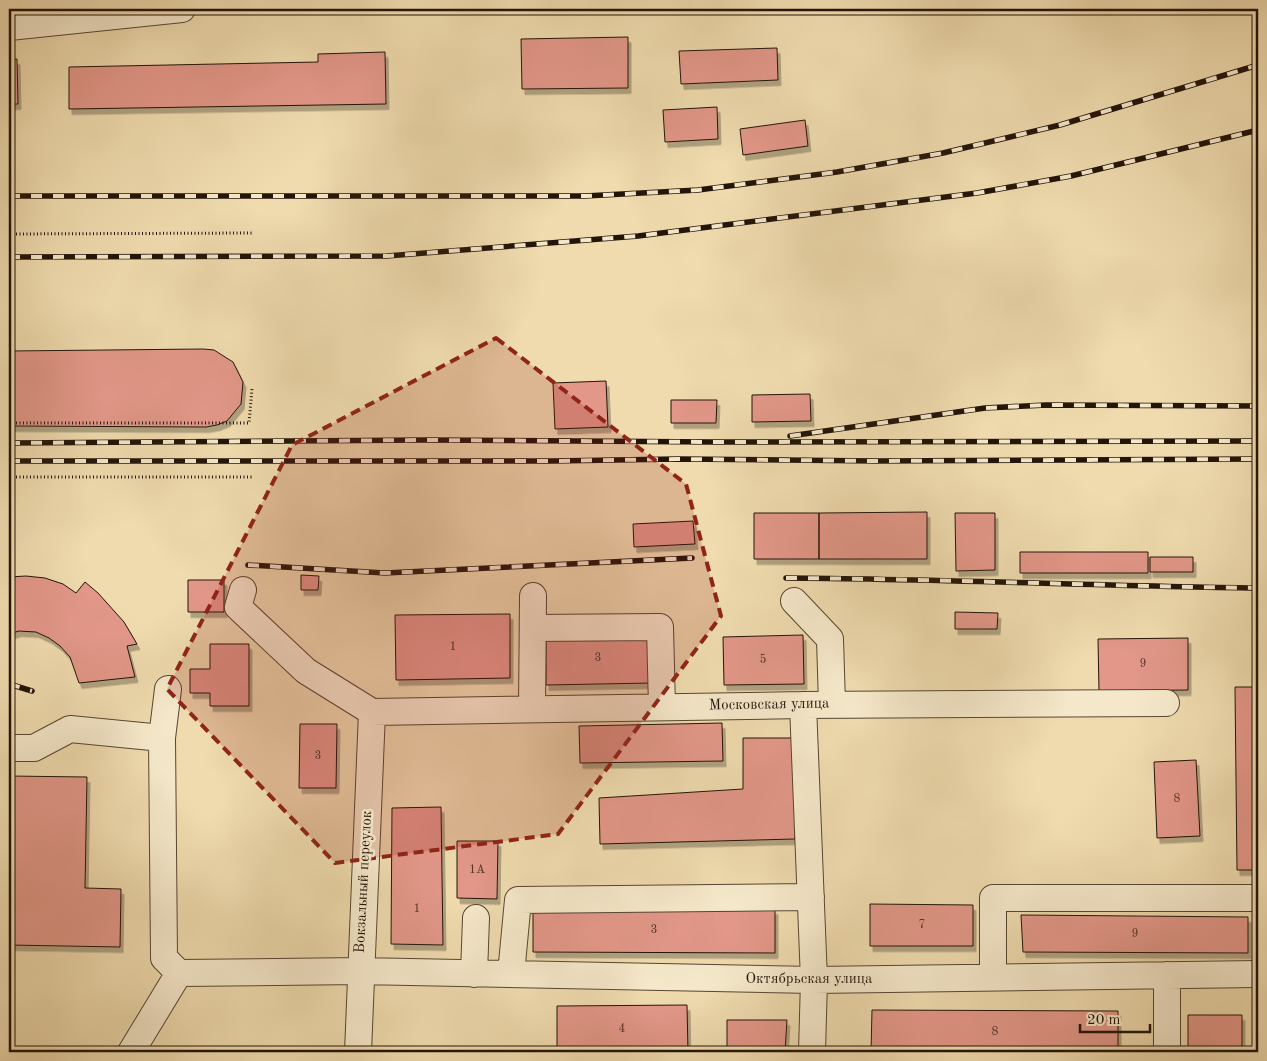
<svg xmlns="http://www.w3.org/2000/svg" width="1267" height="1061" font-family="'Old Standard TT',serif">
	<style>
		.building { fill: #e29788; stroke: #231409; filter: url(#shadow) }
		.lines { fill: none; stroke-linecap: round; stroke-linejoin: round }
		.minor-casing { stroke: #564632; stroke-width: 28 }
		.path { stroke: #231409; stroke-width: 3; stroke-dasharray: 1 2.5; stroke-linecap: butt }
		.minor { stroke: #f5e8ca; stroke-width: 26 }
		.rail-casing { stroke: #231409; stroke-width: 5.5 }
		.rail { stroke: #f5e8ca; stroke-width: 4; stroke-dasharray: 11; stroke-linecap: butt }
		.marked { fill: #8f2418; fill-opacity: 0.2; stroke: #8f2418; stroke-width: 4; stroke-dasharray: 10 6; stroke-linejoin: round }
		.labels { text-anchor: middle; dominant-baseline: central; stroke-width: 5; stroke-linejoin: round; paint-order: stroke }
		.number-label { font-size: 12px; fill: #533529 }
		.street-label { font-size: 15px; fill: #231409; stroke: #f5e8ca }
	</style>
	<defs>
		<filter id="shadow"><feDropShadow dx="3" dy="5.5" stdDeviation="0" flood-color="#0004"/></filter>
	</defs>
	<rect width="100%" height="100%" fill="#efdbae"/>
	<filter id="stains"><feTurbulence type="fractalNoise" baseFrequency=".004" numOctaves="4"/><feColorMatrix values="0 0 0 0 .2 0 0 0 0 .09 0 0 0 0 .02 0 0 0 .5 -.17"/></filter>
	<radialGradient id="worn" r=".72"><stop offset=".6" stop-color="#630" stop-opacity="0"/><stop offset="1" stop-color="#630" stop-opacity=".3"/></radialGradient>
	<!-- building -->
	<path class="building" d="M628,37V88L522,89L521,39Z
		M777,48L778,80L681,84L679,51Z
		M385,52L386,104L69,109V67L318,62V54Z
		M17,59L18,104H9V60Z
		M717,107L718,139L665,142L663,110Z
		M805,120L808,146L743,155L740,129Z
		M203,349L214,350L233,362L243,382L241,404L227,421L217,425L206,427L9,426V351Z
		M606,381L608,427L555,429L553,383Z
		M810,394L811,421L752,422V395Z
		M671,400H717L716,423H671Z
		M927,512V559H819V513Z
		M754,513H819V559H754Z
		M955,513H995V570L956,571Z
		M693,521L695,544L634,547L633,524Z
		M1020,552H1148V573H1020Z
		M1150,557H1193V572H1150Z
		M301,575L319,576L318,590H301Z
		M26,576L45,578L63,584L76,593L85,582L98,593L124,622L137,644L127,646L135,677L79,683L70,657L60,646L49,638L36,632L19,631L9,634V577Z
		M188,580H224V612H188Z
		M955,612L998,613L997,629H955Z
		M510,614V678L396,680L395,615Z
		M650,633L651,683L546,685V634Z
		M803,635L804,684L724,685L723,637Z
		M1188,638V690L1099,691L1098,639Z
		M210,644H249V706H210V693H190V669H210Z
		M1235,687H1258V870H1237Z
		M722,723L723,761L580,763L579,726Z
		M300,724H337L336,788H299Z
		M743,738H794L795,839L600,844L599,798L743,789Z
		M1196,760L1200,836L1157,838L1154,762Z
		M9,776L87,777L85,888L121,889L120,947L9,945Z
		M441,807L443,945L391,944L392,808Z
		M457,841H498L497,899L457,898Z
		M870,904L973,905V946H870Z
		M533,908L775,909V953L533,952Z
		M1021,915L1248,917V953L1023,952Z
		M687,1005L688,1052H557V1006Z
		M872,1010L1118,1011V1052H871Z
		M1188,1015H1242V1052H1188Z
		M727,1020H787L785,1052H727Z"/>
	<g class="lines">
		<defs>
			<path id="minor" d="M9,27L182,9
				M243,590L238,607L306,671L372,712
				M794,601L830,639L832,704
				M533,628L660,627L662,707
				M168,689L162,738L164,958L179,973
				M803,705L814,980L812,1052
				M532,709L533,596
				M372,712L803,705L1166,703
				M9,748H34L70,729L162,738
				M474,974L476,918
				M511,974L518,900L811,897
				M1167,975V1052
				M993,976V898H1258
				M131,1052L179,973L360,971L814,980L1258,974
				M358,1052L372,712"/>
		</defs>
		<!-- minor casing -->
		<use href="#minor" class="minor-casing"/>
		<!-- path -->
		<path class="path" d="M9,234L252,233
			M9,423H249L252,389
			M9,477H253"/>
		<!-- minor -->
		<use href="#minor" class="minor"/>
		<defs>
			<path id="rail" d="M9,196H585L698,190L837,172L943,153L1060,125L1258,65
				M9,257L387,256L638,236L977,193L1071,176L1258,130
				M790,436L985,408L1046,405L1258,406
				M9,443L427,440L713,442L1258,441
				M9,461H552L678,459L876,461L1258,459
				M248,565L385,573L692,558
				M786,578C944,579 1101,586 1258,588
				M9,684L32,691"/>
		</defs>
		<!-- rail casing -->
		<use href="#rail" class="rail-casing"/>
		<!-- rail -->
		<use href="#rail" class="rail"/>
	</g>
	<!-- marked area -->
	<path class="marked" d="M496,338L686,484L721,616L558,834L335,863L167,689L292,445Z"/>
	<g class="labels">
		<!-- number labels -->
		<g class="number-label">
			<text x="453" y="647">1</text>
			<text x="598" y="658">3</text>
			<text x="763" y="660">5</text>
			<text x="1143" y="664">9</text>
			<text x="318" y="756">3</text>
			<text x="1177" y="799">8</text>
			<text x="477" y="870">1А</text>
			<text x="417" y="909">1</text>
			<text x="922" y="925">7</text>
			<text x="654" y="930">3</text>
			<text x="1135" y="934">9</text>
			<text x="622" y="1029">4</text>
			<text x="995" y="1032">8</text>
		</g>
		<!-- street labels -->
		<g class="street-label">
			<text transform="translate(769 705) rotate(-1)">Московская улица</text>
			<text transform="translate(364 882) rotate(-87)">Вокзальный переулок</text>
			<text x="809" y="979">Октябрьская улица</text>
		</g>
	</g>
	<!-- margin -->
	<rect width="1267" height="1061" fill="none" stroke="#efdbae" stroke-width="30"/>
	<rect x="10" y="10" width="1247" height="1041" fill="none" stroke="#231409" stroke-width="2.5"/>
	<rect x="15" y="15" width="1237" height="1031" fill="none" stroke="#231409"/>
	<!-- scale -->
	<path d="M1080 1024v8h70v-8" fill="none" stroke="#231409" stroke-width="2.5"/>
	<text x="1087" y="1024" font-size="15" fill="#231409" stroke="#f5e8ca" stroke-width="4" paint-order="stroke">20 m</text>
	<rect width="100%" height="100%" filter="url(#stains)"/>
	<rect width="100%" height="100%" fill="url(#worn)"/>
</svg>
